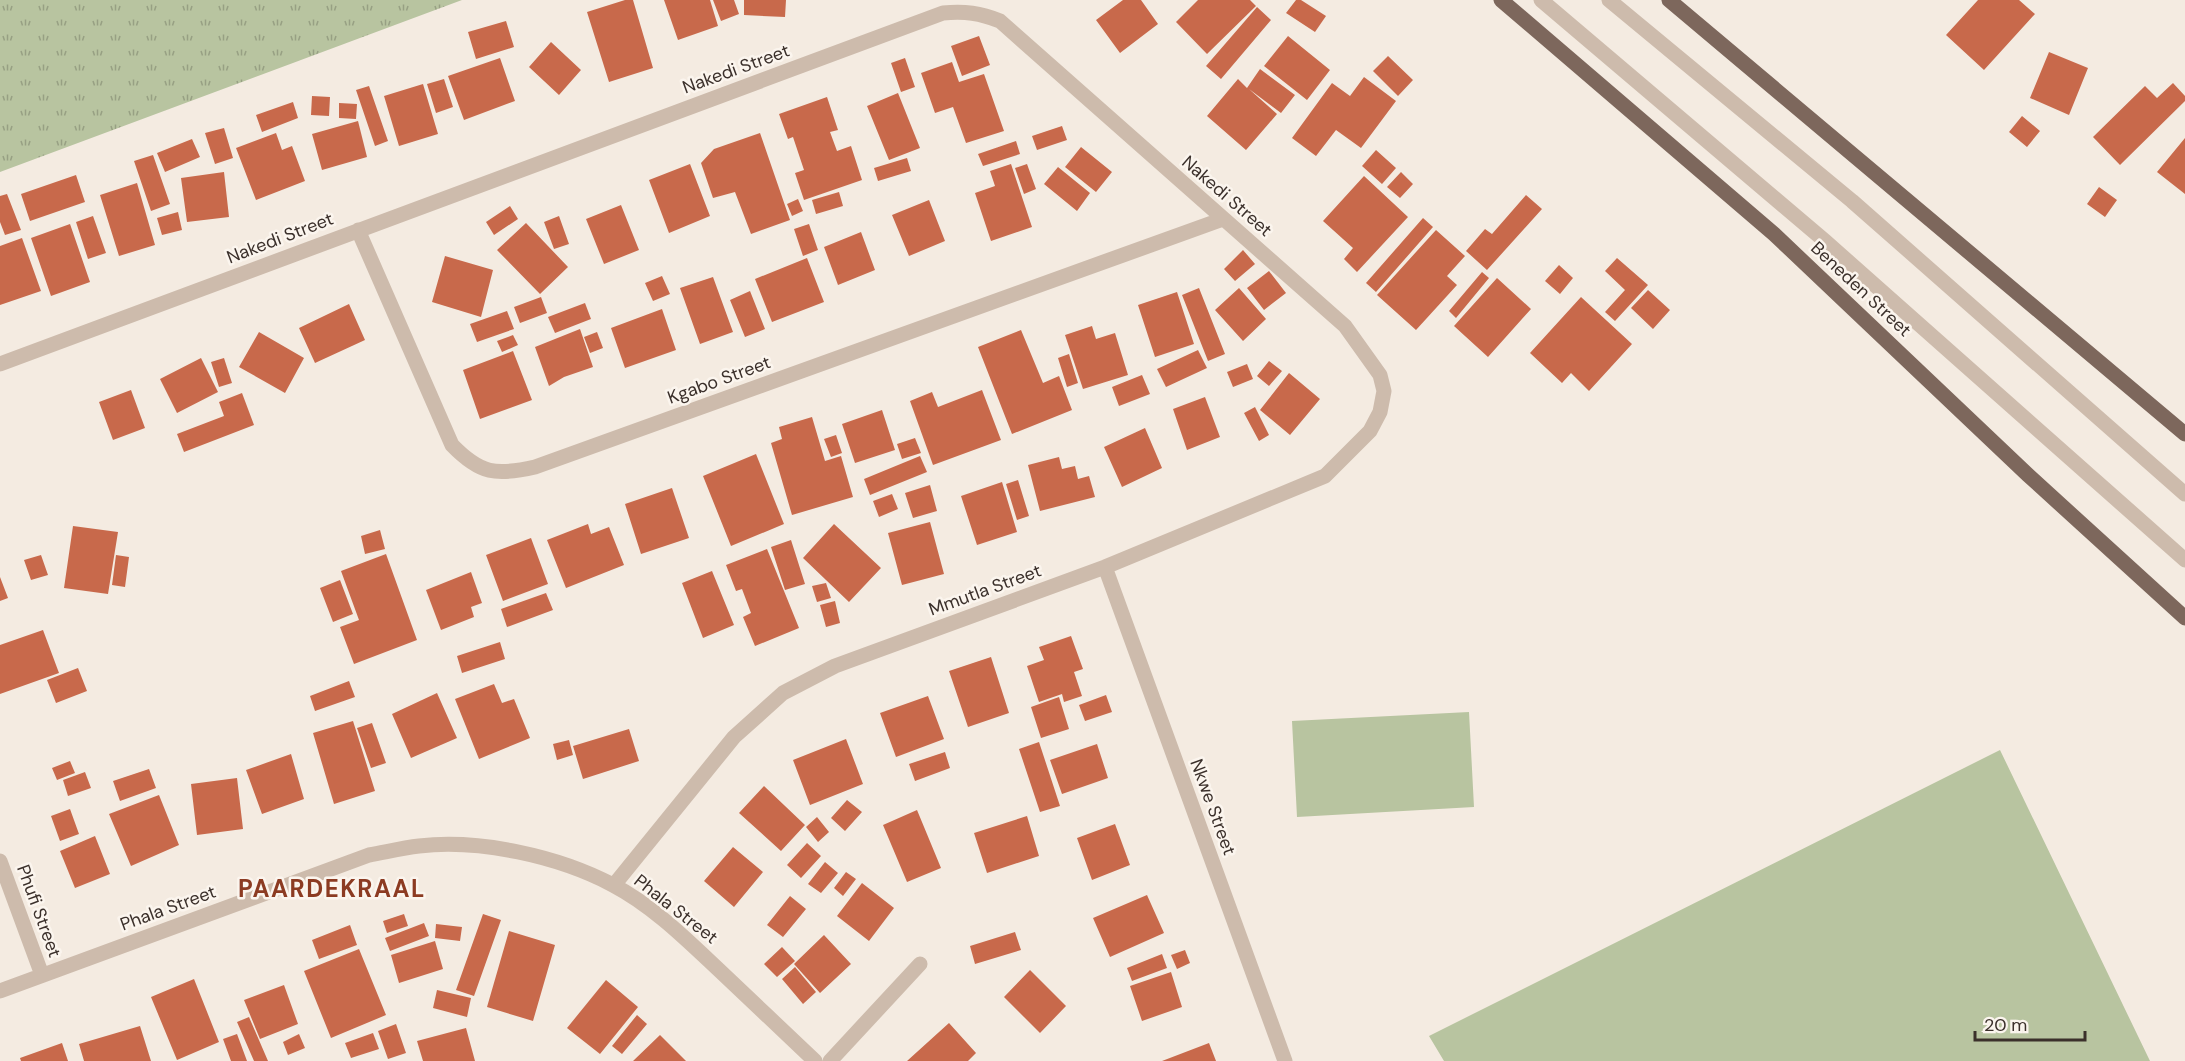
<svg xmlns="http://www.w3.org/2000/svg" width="2185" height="1061" font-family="'DM Sans',sans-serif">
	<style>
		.grass { fill: url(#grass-tufts) }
		.park { fill: #b8c4a0 }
		.building { fill: #c8694b }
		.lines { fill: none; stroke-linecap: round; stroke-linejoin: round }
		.minor { stroke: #cdbbac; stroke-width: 15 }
		.major { stroke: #7d675c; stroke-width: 15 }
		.labels { text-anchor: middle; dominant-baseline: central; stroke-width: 5; stroke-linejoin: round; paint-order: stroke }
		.street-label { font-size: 18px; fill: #3b302b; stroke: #fbf5ee }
		.district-label { font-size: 24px; font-weight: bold; letter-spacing: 1.5px; fill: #8c3b22; stroke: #fbf5ee }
	</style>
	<defs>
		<pattern id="grass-tufts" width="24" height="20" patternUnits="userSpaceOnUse" patternTransform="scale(1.5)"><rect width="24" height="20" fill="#b8c4a0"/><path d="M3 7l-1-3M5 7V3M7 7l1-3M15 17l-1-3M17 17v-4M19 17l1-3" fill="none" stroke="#97a083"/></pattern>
	</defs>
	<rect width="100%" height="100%" fill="#f4ebe1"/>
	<!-- grass -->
	<path class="grass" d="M0,0H462L0,172Z"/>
	<!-- park -->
	<path class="park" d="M1469,712L1474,807L1297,817L1292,721Z
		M2000,750L2150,1061H1444L1429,1036Z"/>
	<!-- building -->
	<path class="building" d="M625,0H633L653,68L609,82L587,12Z
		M664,0H710L718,26L678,40Z
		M713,0H734L739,14L721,21Z
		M744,0H786L785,17L744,15Z
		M1123,0H1141L1158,24L1120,53L1096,20Z
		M1198,0H1250L1256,6L1207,54L1176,22Z
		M1296,0H1301L1326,16L1315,32L1286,13Z
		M1978,0H2019L2035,14L1984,70L1946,35Z
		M1257,7L1271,20L1221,79L1206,66Z
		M506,21L514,47L476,59L468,32Z
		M979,36L990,65L962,76L951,46Z
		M1288,36L1330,70L1307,100L1264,66Z
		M551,42L581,70L559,95L529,67Z
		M2049,52L2088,68L2069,115L2030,98Z
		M1388,56L1413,80L1398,96L1373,71Z
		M500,58L515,101L464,120L448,76Z
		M905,58L915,87L901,92L891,63Z
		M952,62L959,82L984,74L1004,131L966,143L953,107L935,113L921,73Z
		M1260,69L1295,95L1281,113L1249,89L1277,114L1246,150L1207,116L1238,79L1247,88Z
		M1364,77L1396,101L1361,148L1336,130L1316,156L1292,138L1332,83L1350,96Z
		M444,79L453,107L436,113L427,84Z
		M2173,83L2185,96V101L2120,165L2093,137L2145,86L2157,98Z
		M423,84L438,134L399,146L384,96Z
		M369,86L388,141L375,146L356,90Z
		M898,93L920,148L889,160L867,106Z
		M312,96L330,97L329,116L311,115Z
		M827,97L838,130L830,132L837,151L851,146L862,180L804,200L795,173L804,170L793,137L788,139L779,114Z
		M293,102L298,118L262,132L256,115Z
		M339,103L357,104L356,119L339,118Z
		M2022,116L2040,131L2027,147L2009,132Z
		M358,121L367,157L322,170L312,134Z
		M1062,126L1067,140L1037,150L1032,136Z
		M224,128L233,158L215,164L205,133Z
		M276,133L282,150L292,146L305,181L256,200L236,148Z
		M760,133L790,220L751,234L735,192L713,198L701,163L714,149Z
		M2185,138V194L2157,172Z
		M192,139L200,157L165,172L157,153Z
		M1016,141L1020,154L983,166L978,154Z
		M1081,147L1112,172L1096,192L1065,167Z
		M1376,150L1396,168L1382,184L1362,166Z
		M153,155L170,204L151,211L134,161Z
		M907,158L911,171L878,181L874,168Z
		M690,164L710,216L669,233L649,180Z
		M1011,164L1032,227L991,241L975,193L995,186L990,171Z
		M1027,164L1036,189L1024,194L1015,168Z
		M1058,167L1090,193L1077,211L1044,184Z
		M224,172L229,217L187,222L181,178Z
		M1401,172L1413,184L1400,198L1387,187Z
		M76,175L85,202L30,221L21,194Z
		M1364,176L1408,217L1357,272L1344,259L1353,248L1323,221Z
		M137,183L155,245L119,256L100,195Z
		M2099,187L2117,200L2105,217L2087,204Z
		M839,192L843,206L816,214L812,200Z
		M7,194L21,230L5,235L0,222V196Z
		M1526,195L1542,209L1487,270L1466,251L1485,229L1492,234Z
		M798,199L803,211L792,216L787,204Z
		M929,200L945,241L909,256L892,215Z
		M621,205L639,250L604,264L586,219Z
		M510,206L518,219L494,235L486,222Z
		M178,212L182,230L162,235L157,218Z
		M93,216L106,253L88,259L76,222Z
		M559,216L569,244L554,249L544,222Z
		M1423,218L1433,227L1376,292L1366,283Z
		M526,223L568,267L540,294L497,250Z
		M70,224L90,282L51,296L31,238Z
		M809,224L818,250L803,256L794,229Z
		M1436,230L1465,256L1447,276L1457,285L1416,330L1377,295Z
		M861,232L875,270L838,285L824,247Z
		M22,238L41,291L0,305V246Z
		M1243,250L1255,264L1235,281L1224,269Z
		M445,256L493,270L481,317L432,302Z
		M807,258L824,302L772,322L755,279Z
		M1617,258L1648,285L1615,321L1605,312L1625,290L1605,271Z
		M1559,265L1573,278L1560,294L1545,281Z
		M1269,271L1286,293L1264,310L1247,288Z
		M1482,272L1489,278L1456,318L1449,311Z
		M662,276L670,294L653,301L645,283Z
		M713,277L733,332L700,344L680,288Z
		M1497,278L1531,309L1488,357L1454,326Z
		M1199,288L1225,354L1208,361L1182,295Z
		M1239,288L1266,319L1243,341L1215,310Z
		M1648,290L1670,310L1653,329L1631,308Z
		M750,291L765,329L745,337L730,300Z
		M1177,292L1194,344L1155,357L1138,305Z
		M541,297L547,313L520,323L514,307Z
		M1581,297L1632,344L1589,391L1571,373L1562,383L1530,353Z
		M585,303L591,319L555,333L548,317Z
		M349,304L365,340L315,363L299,328Z
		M662,309L676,350L625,368L611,328Z
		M507,311L514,329L477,342L470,324Z
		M1092,326L1096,339L1115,333L1128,375L1083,389L1065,335Z
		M580,329L593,367L564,377L549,386L535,347Z
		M1021,330L1043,383L1059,376L1072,410L1012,434L978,347Z
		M259,332L304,358L285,393L239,367Z
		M597,332L603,348L590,353L584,337Z
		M513,335L518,345L502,352L497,341Z
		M1198,350L1207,368L1166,387L1157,369Z
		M513,351L532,400L480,419L463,370Z
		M1069,354L1078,383L1067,387L1058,358Z
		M201,358L218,392L177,413L160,379Z
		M224,358L232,383L219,387L211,362Z
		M1269,361L1282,371L1269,386L1257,376Z
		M1247,364L1253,379L1233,387L1227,372Z
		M1289,373L1320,399L1290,435L1260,410Z
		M1142,375L1150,394L1119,406L1112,387Z
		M131,390L145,428L113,440L99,402Z
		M982,390L1001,440L933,465L910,401L932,392L938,407Z
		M242,393L254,425L184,452L177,434L224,416L219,402Z
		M1205,397L1220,437L1187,450L1173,409Z
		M1255,407L1269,435L1259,441L1244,413Z
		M882,410L895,450L855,463L842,424Z
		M812,417L825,461L841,456L853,497L792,515L771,443L782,439L779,427Z
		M1145,428L1162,468L1122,487L1104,447Z
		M836,435L842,453L831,457L824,439Z
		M915,438L921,453L902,459L897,444Z
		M756,454L784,524L731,546L703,476Z
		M920,456L927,472L870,495L864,479Z
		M1059,457L1062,469L1075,466L1078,479L1089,476L1095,497L1040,511L1028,465Z
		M1018,480L1029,516L1017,520L1006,484Z
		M1002,482L1017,532L977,545L961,496Z
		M930,485L937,511L913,518L905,493Z
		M672,488L689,538L641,554L625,504Z
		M892,494L898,509L879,517L873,501Z
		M930,522L944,574L902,585L888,533Z
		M588,524L591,534L609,527L624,565L566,588L547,540Z
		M834,524L881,568L849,602L803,558Z
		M73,526L118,532L108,594L64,588Z
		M380,530L385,549L365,554L361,536Z
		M531,538L548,584L503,601L486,555Z
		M791,540L805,584L785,590L771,547Z
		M767,549L799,628L755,646L743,617L751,613L742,589L736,591L726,565Z
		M386,554L417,640L354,664L340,627L359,620L341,571Z
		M41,555L48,575L31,580L24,560Z
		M116,555L129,557L125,587L112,585Z
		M712,571L734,625L703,638L682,583Z
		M471,572L482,603L471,607L474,617L441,630L426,590Z
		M0,577L8,598L0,601Z
		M340,580L353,614L333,622L320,588Z
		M826,583L831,598L817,602L812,586Z
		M546,593L553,610L507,627L501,609Z
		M835,601L840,623L826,627L820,605Z
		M43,630L59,673L0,694V645Z
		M1071,636L1083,669L1074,672L1082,696L1064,702L1062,694L1039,702L1027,666L1044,660L1039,647Z
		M500,642L505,659L462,673L457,656Z
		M991,657L1009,713L968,727L949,671Z
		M78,668L87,691L56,703L47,680Z
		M349,681L355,697L315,711L310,696Z
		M494,684L502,703L514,699L530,738L479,759L455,699Z
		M437,693L457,738L411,758L392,714Z
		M1106,695L1112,712L1085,721L1079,705Z
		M928,696L944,739L896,757L880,713Z
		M1059,697L1069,729L1041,738L1031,707Z
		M353,721L375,791L334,804L313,733Z
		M372,723L386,763L371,768L357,728Z
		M629,729L639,761L583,779L573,746Z
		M846,739L863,784L810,805L793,760Z
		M569,740L573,755L557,760L553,744Z
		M1039,742L1060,806L1040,812L1019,749Z
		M1097,744L1108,778L1062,794L1050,760Z
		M945,752L950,768L915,781L909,764Z
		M291,754L304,799L262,814L246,770Z
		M70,761L75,773L57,780L52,768Z
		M149,769L156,788L120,801L113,781Z
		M85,772L91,788L68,796L63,780Z
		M237,778L243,829L197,835L191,784Z
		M764,786L805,825L781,851L739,813Z
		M159,795L179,845L131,866L109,814Z
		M847,800L862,812L845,831L831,818Z
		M70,809L79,834L60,841L51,816Z
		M917,810L941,868L907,882L883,825Z
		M1027,816L1039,856L987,873L974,833Z
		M817,817L829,832L818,842L806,827Z
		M1115,824L1130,865L1092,880L1077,838Z
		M95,836L110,874L75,888L60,851Z
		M807,843L821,856L801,878L787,865Z
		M733,847L763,872L734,907L704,881Z
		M825,862L838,873L821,893L808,884Z
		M846,872L856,879L843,896L834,888Z
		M862,883L894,908L869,941L837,916Z
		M1147,895L1164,933L1110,957L1093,918Z
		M790,896L806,909L783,937L767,925Z
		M404,914L408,926L387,933L383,921Z
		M483,914L501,920L474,996L456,990Z
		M424,923L429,936L390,951L385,938Z
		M436,924L462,927L460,941L435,938Z
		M350,925L357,945L319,959L312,940Z
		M509,931L555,945L533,1021L487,1007Z
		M1015,932L1021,950L975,964L970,946Z
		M824,935L851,964L820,993L794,964Z
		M435,941L443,969L399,983L391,955Z
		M782,947L795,961L777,977L764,964Z
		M359,949L386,1015L331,1038L304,971Z
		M1185,950L1190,963L1177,969L1171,955Z
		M1162,954L1167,968L1132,981L1127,968Z
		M795,967L816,992L803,1004L782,979Z
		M1030,970L1066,1006L1040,1033L1004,997Z
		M1171,972L1182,1007L1142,1021L1130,986Z
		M194,979L219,1042L177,1060L151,997Z
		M606,980L638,1007L600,1054L567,1028Z
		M284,985L298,1024L260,1039L244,1000Z
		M437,990L471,998L467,1017L433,1008Z
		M637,1015L647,1024L622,1054L612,1046Z
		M249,1017L268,1061H254L237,1022Z
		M949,1023L976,1053L968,1061H907Z
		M396,1024L406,1053L388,1059L378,1031Z
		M140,1026L151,1061H84L79,1044Z
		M466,1028L475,1061H423L417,1041Z
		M373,1033L379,1049L351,1058L345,1043Z
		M237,1034L247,1061H231L223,1039Z
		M299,1034L305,1048L288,1055L283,1042Z
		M660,1035L686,1061H633Z
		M62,1043L68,1061H21L20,1058Z
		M1209,1043L1216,1061H1162Z"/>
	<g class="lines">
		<!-- minor -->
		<path class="minor" d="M1541,0L1825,241L2185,560
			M1609,0L1852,201L2185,494
			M358,230L452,445C480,474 496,476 535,467L1223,219
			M0,364L943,13C965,11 980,13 1000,21L1345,326L1380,375L1384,391L1380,412L1370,431L1325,476L1105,567L835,666L783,693L734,737L614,885
			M1105,567L1285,1061
			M0,861L42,975
			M0,991L369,855C386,852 402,848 419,846C480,839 558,856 613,885C653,906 687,940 719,970C751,1000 783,1031 815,1061
			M830,1061L920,964"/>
		<!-- major -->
		<path class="major" d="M1501,0L1774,234L2028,475L2185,618
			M1669,0L2185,434"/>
	</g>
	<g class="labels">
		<!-- street labels -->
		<g class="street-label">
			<text transform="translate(736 69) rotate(-20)">Nakedi Street</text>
			<text transform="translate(1227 196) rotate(41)">Nakedi Street</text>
			<text transform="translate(280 238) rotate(-21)">Nakedi Street</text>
			<text transform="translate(1861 289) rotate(43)">Beneden Street</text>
			<text transform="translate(719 380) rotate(-20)">Kgabo Street</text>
			<text transform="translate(985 590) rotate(-20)">Mmutla Street</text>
			<text transform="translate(1213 807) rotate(70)">Nkwe Street</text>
			<text transform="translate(168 908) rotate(-20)">Phala Street</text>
			<text transform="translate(676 909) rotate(38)">Phala Street</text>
			<text transform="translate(39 911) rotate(70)">Phufi Street</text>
		</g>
		<!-- district labels -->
		<g class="district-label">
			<text x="332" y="888">PAARDEKRAAL</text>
		</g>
	</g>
	<!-- scale -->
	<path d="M1975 1031v9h110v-9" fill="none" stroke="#3b302b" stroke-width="3"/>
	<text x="1984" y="1031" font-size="18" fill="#3b302b" stroke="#fbf5ee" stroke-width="4.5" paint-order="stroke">20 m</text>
</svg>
